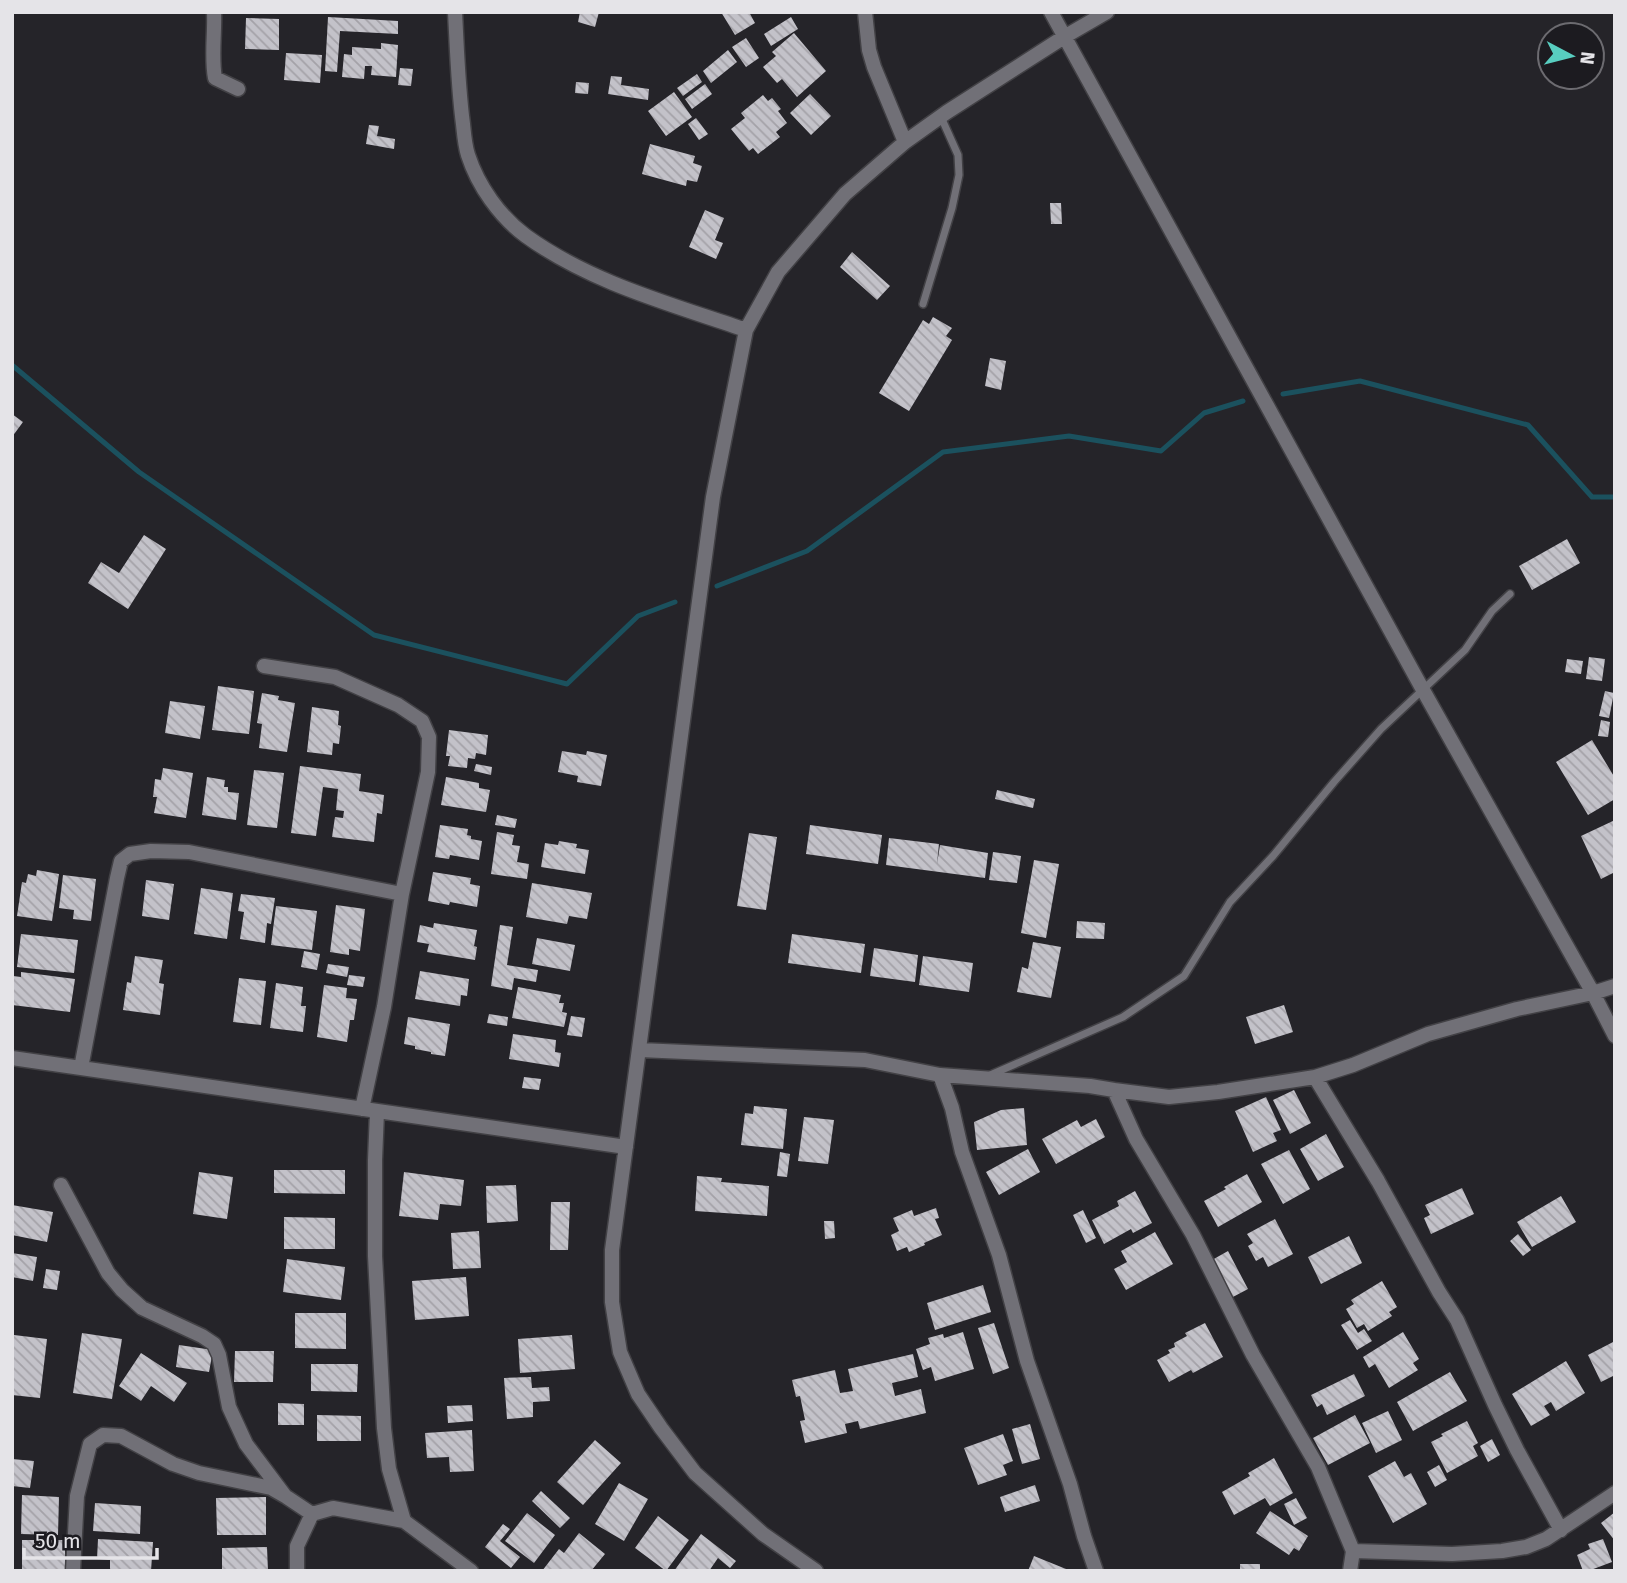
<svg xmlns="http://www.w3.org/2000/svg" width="1627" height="1583" font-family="'Fira Sans',sans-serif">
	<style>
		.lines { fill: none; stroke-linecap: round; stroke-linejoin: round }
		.stream { stroke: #1b515e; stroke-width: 5 }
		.building { fill: url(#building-back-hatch) }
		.service-casing { stroke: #424145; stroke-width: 10 }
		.minor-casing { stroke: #424145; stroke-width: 17 }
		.service { stroke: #717077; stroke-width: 7 }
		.minor { stroke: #717077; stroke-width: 14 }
	</style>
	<defs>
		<pattern id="building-back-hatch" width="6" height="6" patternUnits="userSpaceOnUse" patternTransform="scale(1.75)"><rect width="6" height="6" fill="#c3c2c9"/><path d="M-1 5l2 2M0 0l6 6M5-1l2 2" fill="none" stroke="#a4a2a8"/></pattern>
	</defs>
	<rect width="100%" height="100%" fill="#252429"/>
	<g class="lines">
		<!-- stream -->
		<path class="stream" d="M12,365L139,472L374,635L567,684L638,616L675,602
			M1283,394L1360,381L1528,425L1592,497H1615
			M717,586L807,551L943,452L1069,436L1161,451L1204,413L1243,401"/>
	</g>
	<!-- building -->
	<path class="building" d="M580,12H599L595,27L578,22Z
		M721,12H749L755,23L735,35Z
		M328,17L398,21V34L340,31L337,72L325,71Z
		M791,17L798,29L771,46L764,34Z
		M246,18L279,19V50L245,49Z
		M794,33L826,71L797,97L782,79L777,83L763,67L776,56L772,52Z
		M746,38L759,58L746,67L732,47Z
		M381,43L398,45L396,77L371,75L372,66H365L364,79L342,77L344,54L352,55V47L381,49Z
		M728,50L737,62L711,83L703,71Z
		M286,53L322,55L320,83L284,80Z
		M400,68L413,69L411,86L398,85Z
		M697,74L702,82L683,96L677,88Z
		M611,76L622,77L621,85L649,89L648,100L608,94Z
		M576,82L589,83L588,94L575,93Z
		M705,84L712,94L692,109L685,99Z
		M674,92L692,117L666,136L648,111Z
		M810,94L831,116L811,135L790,113Z
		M763,95L768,101L772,98L781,109L778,111L787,123L776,132L780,137L758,154L753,148L749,151L731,129L745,118L741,113Z
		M696,118L708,134L699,140L688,124Z
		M369,125L379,126L377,136L395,139L394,149L366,144Z
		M650,144L695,156L693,163L702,166L697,182L687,180L686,186L642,174Z
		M1050,203H1061L1062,224H1051Z
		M705,210L724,218L715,240L723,243L716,259L689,247Z
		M852,252L890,286L877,300L840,267Z
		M933,317L952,328L946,336L952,340L909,411L879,393L923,320L929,324Z
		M990,358L1006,361L1001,390L985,386Z
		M12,414L23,422L12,437Z
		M144,535L166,549L128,609L88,583L101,562L119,573Z
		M1567,539L1580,563L1532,590L1519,566Z
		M1589,657L1605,659L1602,681L1586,679Z
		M1567,659L1583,661L1581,674L1565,672Z
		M218,686L254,691L249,734L212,730Z
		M1605,691L1614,693L1609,718L1599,716Z
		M262,693L279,696L278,700L295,703L287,752L259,748L262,724L257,723Z
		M170,701L205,706L200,739L165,733Z
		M312,707L339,711L338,725L341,726L339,744L333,743L332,755L307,752Z
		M1601,720L1610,722L1608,737L1598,736Z
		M449,730L488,735L486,755L476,753L475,759L468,758L467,768L448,766L450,756H446Z
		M1592,740L1615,778V799L1588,815L1556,762Z
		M562,751L586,755L587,751L607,755L601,786L577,782L578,776L558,772Z
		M476,764L492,767L491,775L474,771Z
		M300,766L361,774L359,791L384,795L382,814L377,813L374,842L332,837L335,817L343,818L344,811L336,810L338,789L323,787L316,836L291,833Z
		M163,768L193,773L186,818L154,813L157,797H153L155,779L161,780Z
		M254,770L284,773L277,828L247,825Z
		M207,777L225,780L224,787H228V792L239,793L236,820L202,815Z
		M446,777L479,783V788L490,790L486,812L441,805Z
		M997,790L1035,799L1033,808L995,799Z
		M497,815L517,819L515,828L495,825Z
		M1615,820V872L1601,879L1581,836Z
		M440,825L468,829L467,835L471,836V839L482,841L479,860L450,855L449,859L435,857Z
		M810,825L882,835L878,864L806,854Z
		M497,832L514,835L512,845L520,846L517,862L529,864L527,879L491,874Z
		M749,833L777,837L766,910L737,906Z
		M889,838L939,844L937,864L940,845L988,853L985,878L886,865Z
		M559,841L577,844L576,848L589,850L585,874L541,867L545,843L558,845Z
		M993,852L1021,856L1017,883L989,880Z
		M1034,860L1059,864L1046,938L1021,933Z
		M37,870L59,874L52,921L17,916L22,882L26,883L28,874L36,876Z
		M433,872L471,878L470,884L480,886L477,907L450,902L449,905L428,901Z
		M63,875L96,879L91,921L73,919L74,910L59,908Z
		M146,880L174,884L169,920L142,916Z
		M532,883L592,893L587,919L569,916L567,924L526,917Z
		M201,888L233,893L227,939L194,934Z
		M241,894L275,898L271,924L267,923L265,943L240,939L244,912L238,911Z
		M336,905L365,909L360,951L349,949V955L330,952Z
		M276,906L317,911L312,950L271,945Z
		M1077,921L1105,923L1104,939L1076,938Z
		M434,923L477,930L474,946L477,947L475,960L427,952L429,944L417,942L420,925L433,928Z
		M500,925L513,927L507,965L538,970L536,982L514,978L512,990L491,986Z
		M21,934L78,940L74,973L17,967Z
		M792,934L865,944L861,973L788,963Z
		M537,938L575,945L570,971L532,964Z
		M1033,942L1061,947L1051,998L1017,992L1022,967L1028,969Z
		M874,948L918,955L915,982L870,976Z
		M304,951L320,954L317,970L301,967Z
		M135,956L163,960L159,983L164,984L160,1015L123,1010L127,982L131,983Z
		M923,956L973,963L969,992L919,985Z
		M328,964L349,967L347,977L326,973Z
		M420,971L469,979L467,996L461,995L460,1006L415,999Z
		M21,972L75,979L70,1012L12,1005L13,976L21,977Z
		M349,975L365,977L363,987L347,985Z
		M239,978L266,981L261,1025L233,1022Z
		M276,983L303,987L301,1006H306L303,1032L270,1028Z
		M324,985L347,988L346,998L357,999L354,1020H350L347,1042L317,1037Z
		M518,987L561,995L559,1003H564L562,1012L567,1013L564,1027L512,1018Z
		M1284,1005L1293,1032L1255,1044L1246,1017Z
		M489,1014L508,1017L507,1026L487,1023Z
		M571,1016L585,1018L582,1037L567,1035Z
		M408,1017L450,1024L445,1056L431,1054V1052L415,1049V1046L404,1044Z
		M513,1034L556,1040L555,1052L561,1053L559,1067L509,1059Z
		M524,1077L541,1079L539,1090L522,1088Z
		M1294,1090L1311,1123L1290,1134L1273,1100Z
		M1266,1097L1281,1130L1273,1133L1277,1141L1253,1152L1235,1111Z
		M754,1106L787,1109L783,1149L741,1145L745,1113L753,1114Z
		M1024,1108L1027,1145L977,1150L974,1122L1001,1110Z
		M804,1117L834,1120L828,1164L798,1161Z
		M1096,1119L1105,1137L1056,1164L1042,1139L1077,1120L1081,1127Z
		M1326,1134L1344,1167L1318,1181L1300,1149Z
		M1028,1149L1040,1172L999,1195L986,1172Z
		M1289,1150L1310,1189L1283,1204L1261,1164Z
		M780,1152L790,1154L787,1177L777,1176Z
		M274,1170H345V1194L274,1193Z
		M199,1172L233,1177L227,1219L193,1214Z
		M404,1172L464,1180L461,1206L440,1204L438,1220L399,1216Z
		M1247,1174L1262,1202L1218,1227L1204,1201L1226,1189L1224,1187Z
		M697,1176L722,1178L721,1182L769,1186L767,1216L695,1211Z
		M516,1185L518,1221L487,1223L486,1186Z
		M1462,1188L1474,1214L1431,1234L1424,1218L1430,1215L1425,1205Z
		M1135,1191L1152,1223L1133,1233L1131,1229L1104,1244L1092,1220L1119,1206L1117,1201Z
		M1561,1196L1576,1222L1532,1247L1517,1222Z
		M551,1202H570L568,1250H550Z
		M12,1205L53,1212L47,1242L12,1235Z
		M936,1208L939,1218L935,1219L942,1235L924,1243L925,1245L909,1252L907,1247L897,1251L891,1235L899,1231L893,1218L912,1210L914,1216Z
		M1083,1210L1096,1238L1086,1243L1073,1215Z
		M284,1217L335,1218V1249H284Z
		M1275,1219L1293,1254L1268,1267L1263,1257L1256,1261L1248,1246L1253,1243L1247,1234Z
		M824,1221H834L835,1238L825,1239Z
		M479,1231L481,1268L453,1269L451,1233Z
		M1155,1232L1173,1264L1126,1290L1114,1269L1127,1262L1121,1251Z
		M1518,1234L1531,1250L1523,1256L1510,1241Z
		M1349,1236L1362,1263L1321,1284L1308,1257Z
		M1228,1251L1248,1289L1231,1298L1212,1260Z
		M12,1253L37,1257L33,1281L12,1277Z
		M287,1259L345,1267L341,1300L283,1292Z
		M46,1269L60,1271L57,1290L43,1288Z
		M466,1277L469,1316L415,1320L412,1281Z
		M1382,1281L1397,1307L1389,1312L1392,1316L1368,1331L1364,1324L1357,1328L1346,1309L1354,1304L1351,1300Z
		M983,1285L991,1312L935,1330L927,1303Z
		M295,1313H346V1349L295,1348Z
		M1350,1320L1358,1333L1364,1329L1372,1341L1357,1350L1341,1325Z
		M994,1323L1009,1368L993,1374L978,1328Z
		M1205,1323L1223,1357L1193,1373L1191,1370L1169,1382L1157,1360L1170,1353L1168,1350L1175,1347L1174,1343L1187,1336L1185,1333Z
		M963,1332L974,1369L935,1381L931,1367L923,1370L916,1349L930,1344L928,1338L943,1334L944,1338Z
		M1403,1332L1419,1359L1413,1363L1418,1370L1389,1388L1375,1364L1369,1368L1363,1357Z
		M82,1333L122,1339L112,1399L73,1393Z
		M14,1335L47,1339L40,1398L12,1395Z
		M572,1335L575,1369L520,1373L518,1339Z
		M1615,1341V1375L1601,1382L1588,1355Z
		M179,1345L213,1350L209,1372L176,1367Z
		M235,1351H274L273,1382H234Z
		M141,1353L187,1383L174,1402L151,1386L141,1401L119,1386Z
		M913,1354L918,1377L892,1383L895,1396L921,1389L926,1413L860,1429L858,1421L845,1424L847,1433L805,1443L800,1421L805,1420L800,1396L796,1397L792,1380L835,1370L840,1393L853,1391L848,1369Z
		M1566,1361L1585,1393L1556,1411L1551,1402L1544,1406L1550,1415L1531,1426L1512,1394Z
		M311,1364H358L357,1392L311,1391Z
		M1450,1372L1467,1401L1413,1431L1397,1402Z
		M1354,1374L1365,1396L1327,1415L1322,1404L1317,1407L1311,1395Z
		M531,1377L532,1388L549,1387L550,1401L533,1402V1417L507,1419L504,1378Z
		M278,1403L304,1404V1425H278Z
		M472,1405L473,1421L448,1423L447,1406Z
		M1388,1411L1402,1440L1376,1453L1362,1423Z
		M317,1415L361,1416V1441H317Z
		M1355,1415L1370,1443L1328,1465L1313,1438Z
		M1467,1421L1478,1443L1473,1446L1478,1456L1447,1473L1431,1442L1443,1436L1441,1434Z
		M1030,1424L1040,1459L1022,1464L1012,1429Z
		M472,1430L474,1471L450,1472L449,1457L427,1458L425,1433Z
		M1003,1434L1013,1461L1003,1465L1007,1475L978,1485L964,1448Z
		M1492,1439L1500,1455L1488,1462L1480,1446Z
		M595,1440L621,1463L583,1505L557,1482Z
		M1274,1458L1293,1493L1270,1506L1265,1498L1234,1515L1222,1492L1250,1476L1248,1473Z
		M12,1459L34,1461L30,1488L12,1486Z
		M1395,1461L1404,1477L1411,1473L1427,1504L1393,1523L1368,1476Z
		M1439,1465L1447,1480L1435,1487L1427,1472Z
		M619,1483L648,1499L624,1541L595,1524Z
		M1035,1485L1040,1501L1005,1512L1000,1497Z
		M541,1491L570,1518L560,1528L532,1501Z
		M22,1495L59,1497L58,1535L21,1534Z
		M266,1497V1535H217L216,1498Z
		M1296,1498L1307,1518L1294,1525L1284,1504Z
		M95,1503L141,1506L140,1534L93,1531Z
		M1270,1511L1308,1536L1299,1551L1294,1548L1289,1555L1256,1533Z
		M1615,1512V1541L1601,1523Z
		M527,1513L555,1535L534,1563L505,1541Z
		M658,1516L689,1540L666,1571L635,1548Z
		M503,1524L510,1529L500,1541L520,1557L511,1568L485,1547Z
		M579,1533L605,1554L591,1571H542L559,1549L564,1553Z
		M701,1534L736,1561L730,1568L718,1558L709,1571H674Z
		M98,1539L153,1542L151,1571H110V1560L97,1559Z
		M1603,1539L1612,1562L1588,1571H1583L1577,1555L1590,1549L1588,1544Z
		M22,1540H65V1571H22Z
		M267,1547L268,1571H222V1548Z
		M1034,1556L1071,1571H1028Z
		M1240,1564H1260V1571H1240Z"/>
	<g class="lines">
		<defs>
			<path id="service" d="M923,304L952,208L959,175L958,155L941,117
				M988,1076L1123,1017L1184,976L1230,902L1273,856L1334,782L1381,729L1465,650L1492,611L1510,594"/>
			<path id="minor" d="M214,12C215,34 211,57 215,78L238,89
				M455,12C457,49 458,87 463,124C464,134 465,146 468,155C478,186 500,217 526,236C591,283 671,304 746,330
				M865,12L869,50L874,67L905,142
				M1051,12L1423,690L1593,993L1615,1036
				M264,666L335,677L398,705L422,721L429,737L428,772L402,894L384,1007L362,1109
				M640,1050L865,1060L940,1075L1090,1086L1114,1090L1136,1139L1193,1235L1253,1355L1318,1467L1353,1551L1350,1571
				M12,1058L626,1147
				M81,1068L117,878L121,861L130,854L151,851L189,852L402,894
				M940,1075L952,1108L962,1152L999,1255L1027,1361L1070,1484L1084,1536L1096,1571
				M1315,1077L1378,1181L1439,1292L1457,1320L1495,1405L1517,1450L1561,1530
				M1114,1090L1169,1097L1218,1092L1315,1077L1353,1065L1428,1034L1517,1009L1593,993L1615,986
				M377,1112L375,1160V1256L384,1428L389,1469L404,1521
				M61,1185L108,1273L122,1290L142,1308L202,1336L214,1344L219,1355L229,1407L246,1444L285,1496
				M1353,1551L1452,1554L1502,1551L1526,1547L1546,1539L1615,1493
				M73,1571L77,1496L90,1444L103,1435L121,1436L173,1464L199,1473L271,1488L285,1496L312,1514
				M297,1571V1546L312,1514L333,1508L404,1521L471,1571
				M816,1571L763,1534L695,1473L661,1428L638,1394L620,1352L612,1302V1250L713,497L746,330L778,272L845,194L905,142L947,112L1064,37L1107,12"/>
		</defs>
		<!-- service casing -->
		<use href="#service" class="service-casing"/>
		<!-- minor casing -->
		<use href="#minor" class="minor-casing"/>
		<!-- service -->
		<use href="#service" class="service"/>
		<!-- minor -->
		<use href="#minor" class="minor"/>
	</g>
	<!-- border -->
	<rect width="1627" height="1583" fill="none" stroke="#e5e4e8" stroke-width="28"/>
	<!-- north arrow -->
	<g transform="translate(1571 56) rotate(97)"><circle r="33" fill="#1c1b20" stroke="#6c6b70" stroke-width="2"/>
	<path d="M0-5L12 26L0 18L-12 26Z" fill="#58cec0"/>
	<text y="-10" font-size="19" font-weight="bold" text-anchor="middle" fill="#e5e4e8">N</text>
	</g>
	<!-- scale -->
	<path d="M24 1548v10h133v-10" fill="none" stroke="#e5e4e8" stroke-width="3.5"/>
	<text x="35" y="1548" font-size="21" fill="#e5e4e8" stroke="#1c1b20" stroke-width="5" paint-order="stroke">50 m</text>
</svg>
